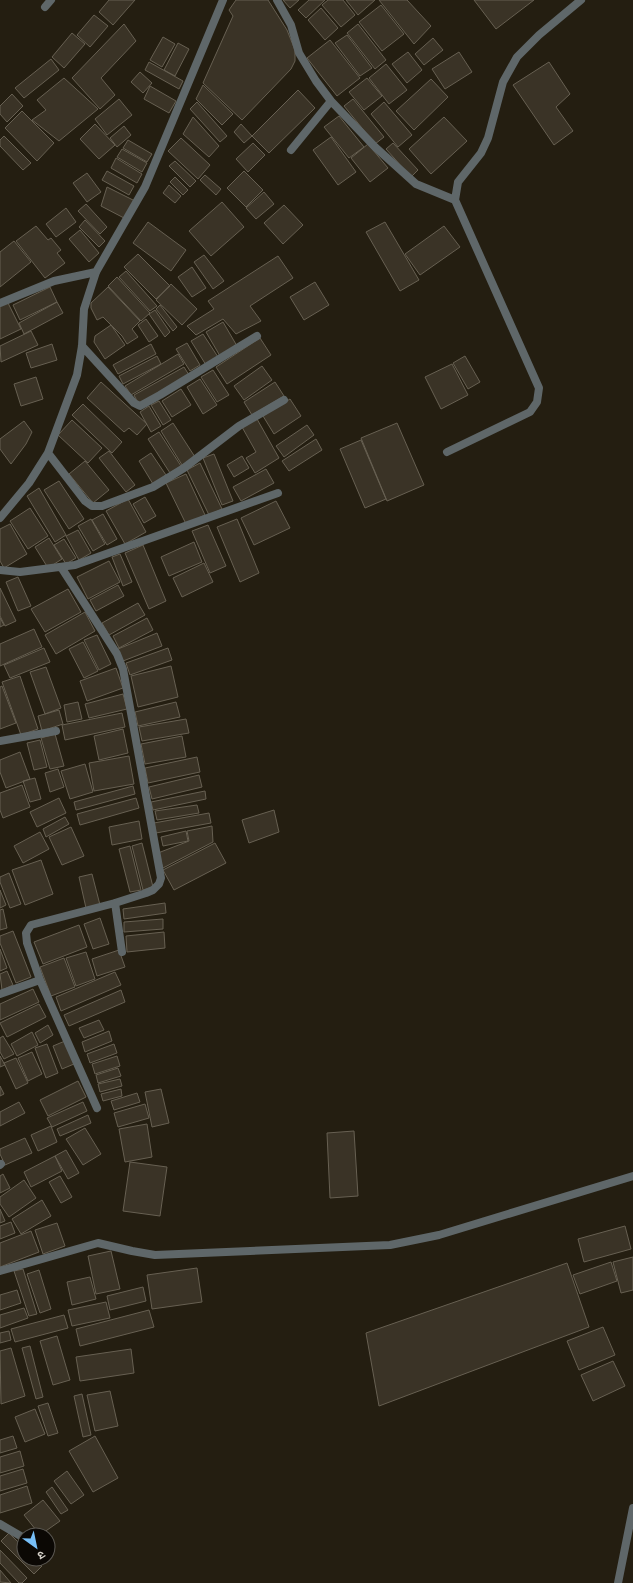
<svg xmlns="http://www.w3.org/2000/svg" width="633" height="1583" font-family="'Fira Sans','Noto Sans Devanagari',sans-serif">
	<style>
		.building { fill: #3a3326; stroke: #676052 }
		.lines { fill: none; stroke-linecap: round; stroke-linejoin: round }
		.minor { stroke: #5f6769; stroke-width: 8 }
	</style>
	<rect width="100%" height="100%" fill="#241e11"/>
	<!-- building -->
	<path class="building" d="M109,0H135L113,25L99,12Z
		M236,0H268L287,30L295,50V61L291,69L242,120L203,83L233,16L229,10Z
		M283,0H299L290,8Z
		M309,0H325L306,18L298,10Z
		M328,0H343L355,15L341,27L322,5Z
		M346,0H375L358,15Z
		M379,0H407L431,26L414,44Z
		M474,0H534L496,29Z
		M381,5L404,34L382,51L359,22Z
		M321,8L338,28L325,40L308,20Z
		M94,15L108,26L90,47L77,35Z
		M124,24L136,41L101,78L115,95L100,109L72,78Z
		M358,24L386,60L375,69L347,33Z
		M72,33L85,44L64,68L52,57Z
		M347,35L372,68L360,76L335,43Z
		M163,37L175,44L162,67L150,60Z
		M433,38L443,50L424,65L415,54Z
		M330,40L360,78L337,96L307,58Z
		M178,43L189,49L175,76L164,70Z
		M408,52L422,70L407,83L392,64Z
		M459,52L472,72L445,89L432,69Z
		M51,59L59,70L24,98L15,88Z
		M149,62L183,81L179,89L145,70Z
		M549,62L570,94L556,107L573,131L554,145L513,85Z
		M386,64L407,90L389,104L369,78Z
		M140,72L152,83L143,93L131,82Z
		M64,78L98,109L59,141L32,120L46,110L37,100Z
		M367,78L382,96L364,110L349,92Z
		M431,79L448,97L414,130L396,111Z
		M203,85L233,114L222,125L196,99Z
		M150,86L176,101L169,113L144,99Z
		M298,90L315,108L269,153L252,136Z
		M12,94L23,106L7,122L0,114V106Z
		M119,99L132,115L107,135L95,119Z
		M353,99L384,137L375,144L344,106Z
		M197,102L227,136L220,142L190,109Z
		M384,102L412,135L398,147L371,114Z
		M22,111L54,143L37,161L5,128Z
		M339,116L364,147L349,158L324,127Z
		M193,117L219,146L209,157L183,134Z
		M444,117L467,141L431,174L409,149Z
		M95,124L115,145L99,159L80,139Z
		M241,124L252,136L244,143L234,132Z
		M124,126L131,135L117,147L110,138Z
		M4,136L31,163L23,170L0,146V140Z
		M331,137L356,172L338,185L313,150Z
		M181,138L210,165L198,179L168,151Z
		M128,140L152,154L147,162L123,148Z
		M253,143L265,155L248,172L236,159Z
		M393,143L418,170L411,177L386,149Z
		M368,144L388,168L370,182L351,158Z
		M122,149L147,163L142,172L117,157Z
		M116,158L142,174L137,183L111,168Z
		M175,161L196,181L190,187L169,166Z
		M107,171L134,186L129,195L102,180Z
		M244,171L263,190L246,207L227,188Z
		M87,173L101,192L87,202L73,183Z
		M205,175L221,189L216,195L200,180Z
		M175,177L188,190L183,195L170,182Z
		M169,185L181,196L175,203L163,193Z
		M107,187L135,201L124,218L101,206Z
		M264,192L274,204L256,219L246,208Z
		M222,202L244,227L211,256L189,231Z
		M86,204L107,227L100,234L78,211Z
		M284,205L303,225L283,244L264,223Z
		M66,208L76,222L56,237L46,224Z
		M85,220L105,241L99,247L79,227Z
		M148,222L186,250L171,271L133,243Z
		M385,222L419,280L400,291L366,232Z
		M36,226L48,240L51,238L61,250L57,253L65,263L45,278L16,241Z
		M444,226L460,247L420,275L405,254Z
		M80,230L99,253L89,262L69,239Z
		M14,241L31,262L0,287V252Z
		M138,254L170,286L156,299L124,267Z
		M204,255L224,281L213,289L194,262Z
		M278,256L293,278L250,306L261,321L236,334L223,319L196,335L187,326L214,309L208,301Z
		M192,267L206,288L192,297L178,277Z
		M126,271L157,306L150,311L119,277Z
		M117,277L150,313L141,321L108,286Z
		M315,282L329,305L304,320L290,297Z
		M171,284L197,309L182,325L156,300Z
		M50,287L57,302L20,320L13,305Z
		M108,287L140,321L132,329L138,337L127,344L122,336L103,317L97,320L91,308V303Z
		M7,301L21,329L0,339V305Z
		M57,302L63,313L24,334L19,323Z
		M160,305L177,327L173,331L156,309Z
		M155,310L170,332L165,337L149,314Z
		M146,319L158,336L149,342L138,325Z
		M223,322L237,346L220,356L206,332Z
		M111,325L125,345L105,359L94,342L95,336Z
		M31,331L38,345L1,362L0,346Z
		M203,334L218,357L206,365L191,341Z
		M260,338L271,355L227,384L216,367Z
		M187,343L200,365L190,371L176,349Z
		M52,344L57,360L31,368L26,353Z
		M151,344L156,354L118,374L113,365Z
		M178,354L184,364L131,395L125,386Z
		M157,356L161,364L123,384L119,376Z
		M465,356L480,382L468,389L453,363Z
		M452,364L468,395L441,409L425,377Z
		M262,366L272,380L244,400L234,386Z
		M184,367L189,375L139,405L134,395Z
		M213,370L229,395L217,402L201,377Z
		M36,377L43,399L21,406L14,384Z
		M200,379L217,405L203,414L187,387Z
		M101,382L147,424L137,435L129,428L124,432L87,398Z
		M275,382L284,396L252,415L244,402Z
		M181,389L191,405L172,417L162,401Z
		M290,399L301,416L274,434L263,416Z
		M159,401L171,420L163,425L151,405Z
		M83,404L122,442L112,453L72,415Z
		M149,406L161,426L151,432L140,412Z
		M257,419L279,458L255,473L246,458L256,452L242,427Z
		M72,420L102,448L88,463L58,435Z
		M24,421L32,432L26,444L11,464L0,449V439Z
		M173,423L195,457L182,465L161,431Z
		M397,423L424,485L387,501L361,438Z
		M307,425L314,435L284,457L276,446Z
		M159,432L181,466L170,473L148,439Z
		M316,439L322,450L289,471L282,461Z
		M361,440L386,499L365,508L340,449Z
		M109,451L135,485L126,492L99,458Z
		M151,453L166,475L153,484L139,461Z
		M214,454L233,501L222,505L203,458Z
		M242,456L249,468L234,477L227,465Z
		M85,461L109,490L93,503L69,474Z
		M200,463L222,509L209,515L187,470Z
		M266,469L274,483L241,501L233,487Z
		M186,474L205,515L186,524L166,483Z
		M59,481L84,519L69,529L44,490Z
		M39,488L66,535L55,542L27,496Z
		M145,497L156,516L144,523L133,504Z
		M128,499L146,532L125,544L106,511Z
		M276,501L290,528L254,545L241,518Z
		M30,508L48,536L28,549L10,521Z
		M103,514L117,539L107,545L92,520Z
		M91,519L105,544L93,551L78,526Z
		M237,519L259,573L240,582L217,527Z
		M10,524L27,554L4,568L0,561V529Z
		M208,525L226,566L210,573L192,531Z
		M78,530L91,553L79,560L66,536Z
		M49,538L62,559L48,568L35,547Z
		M64,539L76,558L66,564L54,545Z
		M194,542L202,562L169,576L161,557Z
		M143,545L166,601L149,609L125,553Z
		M120,554L132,582L123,586L112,557Z
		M109,561L120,582L88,599L77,577Z
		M204,563L213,582L182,597L173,578Z
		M18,577L31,606L18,611L6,582Z
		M118,585L124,596L96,611L90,600Z
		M0,588L16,621L5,626L0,616Z
		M68,589L81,612L45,632L31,609Z
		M138,603L145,615L109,635L102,623Z
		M85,612L95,631L56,654L45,635Z
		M0,618L4,625L0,627Z
		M147,618L153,630L119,648L113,636Z
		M34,629L42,647L0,666V644Z
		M157,633L162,646L123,661L118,649Z
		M97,635L111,664L99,670L84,640Z
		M83,642L98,671L84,678L69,649Z
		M44,648L50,662L10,678L4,665Z
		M168,648L172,660L130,675L126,663Z
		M171,666L178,697L138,707L131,676Z
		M46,667L61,708L45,714L30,672Z
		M116,668L123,688L87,701L80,681Z
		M20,676L38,729L21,735L2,682Z
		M2,686L16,723L0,729V687Z
		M123,694L127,709L89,718L85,704Z
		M78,702L82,719L67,722L64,705Z
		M176,702L180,717L138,726L135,712Z
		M59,710L63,724L42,731L38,716Z
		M122,713L125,727L65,740L62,725Z
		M186,719L189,733L142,741L139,727Z
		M123,729L128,753L99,760L94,736Z
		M55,734L64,766L50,769L41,738Z
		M182,736L186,757L145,764L141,744Z
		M40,740L47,767L34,770L27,743Z
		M20,752L30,779L6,788L0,772V760Z
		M129,756L134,784L94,791L89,763Z
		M197,757L200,772L148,783L145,768Z
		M85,764L93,792L70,799L61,771Z
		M58,769L64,787L50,792L45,773Z
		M199,775L202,787L152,799L149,787Z
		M35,778L41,799L30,802L23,781Z
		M22,785L30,807L3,818L0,810V793Z
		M133,786L135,794L76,810L74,802Z
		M205,791L206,799L153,810L151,802Z
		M59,798L66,813L37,827L30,812Z
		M136,798L139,808L80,825L77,814Z
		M197,805L199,813L157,820L155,811Z
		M274,810L279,832L249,843L242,820Z
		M209,813L211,823L156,833L154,823Z
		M65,817L69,824L46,837L43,829Z
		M139,821L142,839L112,845L109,827Z
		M212,826L213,842L163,868L158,853L189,841L187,831Z
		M71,827L84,856L62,865L49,837Z
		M186,831L188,841L163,846L161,837Z
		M40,832L49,849L23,863L14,846Z
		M142,843L153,887L143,890L132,846Z
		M215,843L226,863L174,890L163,870Z
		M130,846L141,890L130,892L119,849Z
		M41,860L53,894L25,905L12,870Z
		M9,873L21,904L10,908L0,882V877Z
		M92,874L100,905L86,908L79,877Z
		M0,890L6,905L0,908Z
		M165,903L166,913L124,919L123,909Z
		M3,909L7,928L0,930V910Z
		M100,918L109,944L93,949L84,924Z
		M163,919V929L124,932V922Z
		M79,925L87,947L43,964L34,942Z
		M13,931L31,977L16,983L0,943V936Z
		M164,932L165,948L127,952L126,936Z
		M0,949L7,968L0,971Z
		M119,950L125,967L97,976L92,959Z
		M86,952L95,979L76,986L66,958Z
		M64,958L75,987L51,996L40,967Z
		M7,971L13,985L2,990L0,974Z
		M115,972L121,985L61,1011L56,997Z
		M33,989L39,1002L0,1020V1004Z
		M121,990L125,1002L69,1026L64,1015Z
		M39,1004L46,1017L7,1037L0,1023Z
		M99,1020L104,1030L84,1038L79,1028Z
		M48,1025L53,1035L40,1043L35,1033Z
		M109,1031L112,1041L85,1052L82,1042Z
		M32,1032L38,1045L17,1056L11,1044Z
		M3,1036L14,1054L4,1059L0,1052V1038Z
		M65,1041L74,1064L62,1069L53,1046Z
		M47,1044L58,1073L46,1078L35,1048Z
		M114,1044L117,1053L90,1063L87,1054Z
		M32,1052L42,1074L28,1081L18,1058Z
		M0,1056L5,1065L0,1067Z
		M117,1056L120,1066L95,1074L92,1064Z
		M16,1058L28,1083L16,1089L4,1063Z
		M118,1068L121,1076L98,1083L96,1075Z
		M120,1079L122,1086L100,1092L98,1084Z
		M78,1081L86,1097L48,1116L40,1100Z
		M0,1086L4,1094L0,1096Z
		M121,1089L122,1096L103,1101L101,1094Z
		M161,1089L169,1123L152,1127L145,1092Z
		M137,1093L140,1102L114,1110L111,1101Z
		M19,1102L25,1113L0,1126V1112Z
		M83,1102L87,1111L52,1127L47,1118Z
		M145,1104L149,1118L118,1127L114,1113Z
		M88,1115L91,1123L60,1136L57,1129Z
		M147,1124L152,1157L125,1162L119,1129Z
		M51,1126L57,1142L38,1151L31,1135Z
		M85,1128L101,1154L83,1165L66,1139Z
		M354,1131L358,1196L330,1198L327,1133Z
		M25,1138L32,1153L5,1165L0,1154V1149Z
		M66,1150L79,1173L68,1179L55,1156Z
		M55,1156L62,1171L31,1187L24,1172Z
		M130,1162L167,1167L160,1216L123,1211Z
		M3,1174L10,1188L0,1193V1176Z
		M60,1176L72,1197L61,1203L49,1182Z
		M24,1180L36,1198L9,1217L0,1204V1197Z
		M42,1200L51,1216L21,1234L12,1219Z
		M0,1209L5,1221L0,1223Z
		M11,1222L15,1233L0,1239V1226Z
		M57,1223L65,1246L43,1254L35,1230Z
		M625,1226L631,1249L584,1262L578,1239Z
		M31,1231L39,1252L0,1267V1243Z
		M111,1251L120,1289L96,1294L88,1256Z
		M633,1257V1290L621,1293L613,1262Z
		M611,1262L617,1281L580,1294L573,1275Z
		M567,1263L589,1327L379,1406L366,1333Z
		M197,1268L202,1302L152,1309L147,1275Z
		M23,1269L37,1314L29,1316L14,1271Z
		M39,1270L51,1309L40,1313L27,1274Z
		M90,1277L96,1299L72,1305L67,1282Z
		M143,1287L146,1301L110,1310L107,1296Z
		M17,1290L21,1303L0,1310V1295Z
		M106,1302L110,1318L72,1326L68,1310Z
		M24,1308L28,1318L0,1328V1315Z
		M149,1310L154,1327L80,1346L76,1329Z
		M64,1315L68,1328L15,1342L11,1329Z
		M603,1327L615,1355L579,1370L567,1341Z
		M9,1331L11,1340L0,1343V1333Z
		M57,1336L70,1380L53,1385L40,1341Z
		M30,1346L43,1397L36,1399L22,1348Z
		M11,1348L25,1396L1,1404L0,1351Z
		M131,1349L134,1373L80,1381L76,1357Z
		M613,1361L625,1386L593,1401L581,1375Z
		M110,1391L118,1426L95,1431L87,1395Z
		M82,1394L91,1435L83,1437L74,1396Z
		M48,1403L58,1433L48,1436L38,1406Z
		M35,1409L45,1434L25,1442L15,1417Z
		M13,1436L17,1448L0,1453V1440Z
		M95,1436L118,1478L93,1492L69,1451Z
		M20,1451L24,1466L0,1473V1457Z
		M23,1469L27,1483L0,1491V1476Z
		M67,1471L84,1495L71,1504L54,1481Z
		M27,1486L32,1503L0,1513V1495Z
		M52,1487L68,1510L61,1514L46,1492Z
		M43,1500L60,1521L40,1535L24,1515Z
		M9,1533L24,1548V1559H35L42,1566L34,1574L1,1541Z
		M0,1550L27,1578L22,1583H19L0,1563Z
		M0,1570L11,1583L0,1582Z"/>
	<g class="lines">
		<!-- minor -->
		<path class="minor" d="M277,0L291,25L299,53L316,81L331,101L375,147L416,184L455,200
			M45,7L51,0
			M291,150L331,101
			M0,303L54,281L96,272
			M82,346L134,403L140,406L160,395L257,336
			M447,452L530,412L537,402L539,388L455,200L458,182L481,153L488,138L503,82L517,57L539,35L581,0
			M48,453L85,501L92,506H102L153,487L184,468L239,426L284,400
			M0,518L29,483L48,453L77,375L82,346L84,309L96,272L145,187L223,0
			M61,567L117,654L123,669L161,878L159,884L153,890L146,893L115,903L31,925L26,933L27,943L40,980L97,1108
			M0,570L20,572L75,565L278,493
			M0,741L56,731
			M115,903L122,952
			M0,994L40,980
			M0,1165L1,1164
			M0,1271L98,1243L132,1251L155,1255L390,1245L439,1235L633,1176
			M0,1524L24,1538
			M618,1583L633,1508"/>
	</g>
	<!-- north arrow -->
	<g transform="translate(36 1547) rotate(147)"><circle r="19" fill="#0b0804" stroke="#5c5953"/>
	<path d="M0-3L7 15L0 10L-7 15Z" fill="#77bff7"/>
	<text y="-6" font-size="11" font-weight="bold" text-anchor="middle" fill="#d6d2ca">उ</text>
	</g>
</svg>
